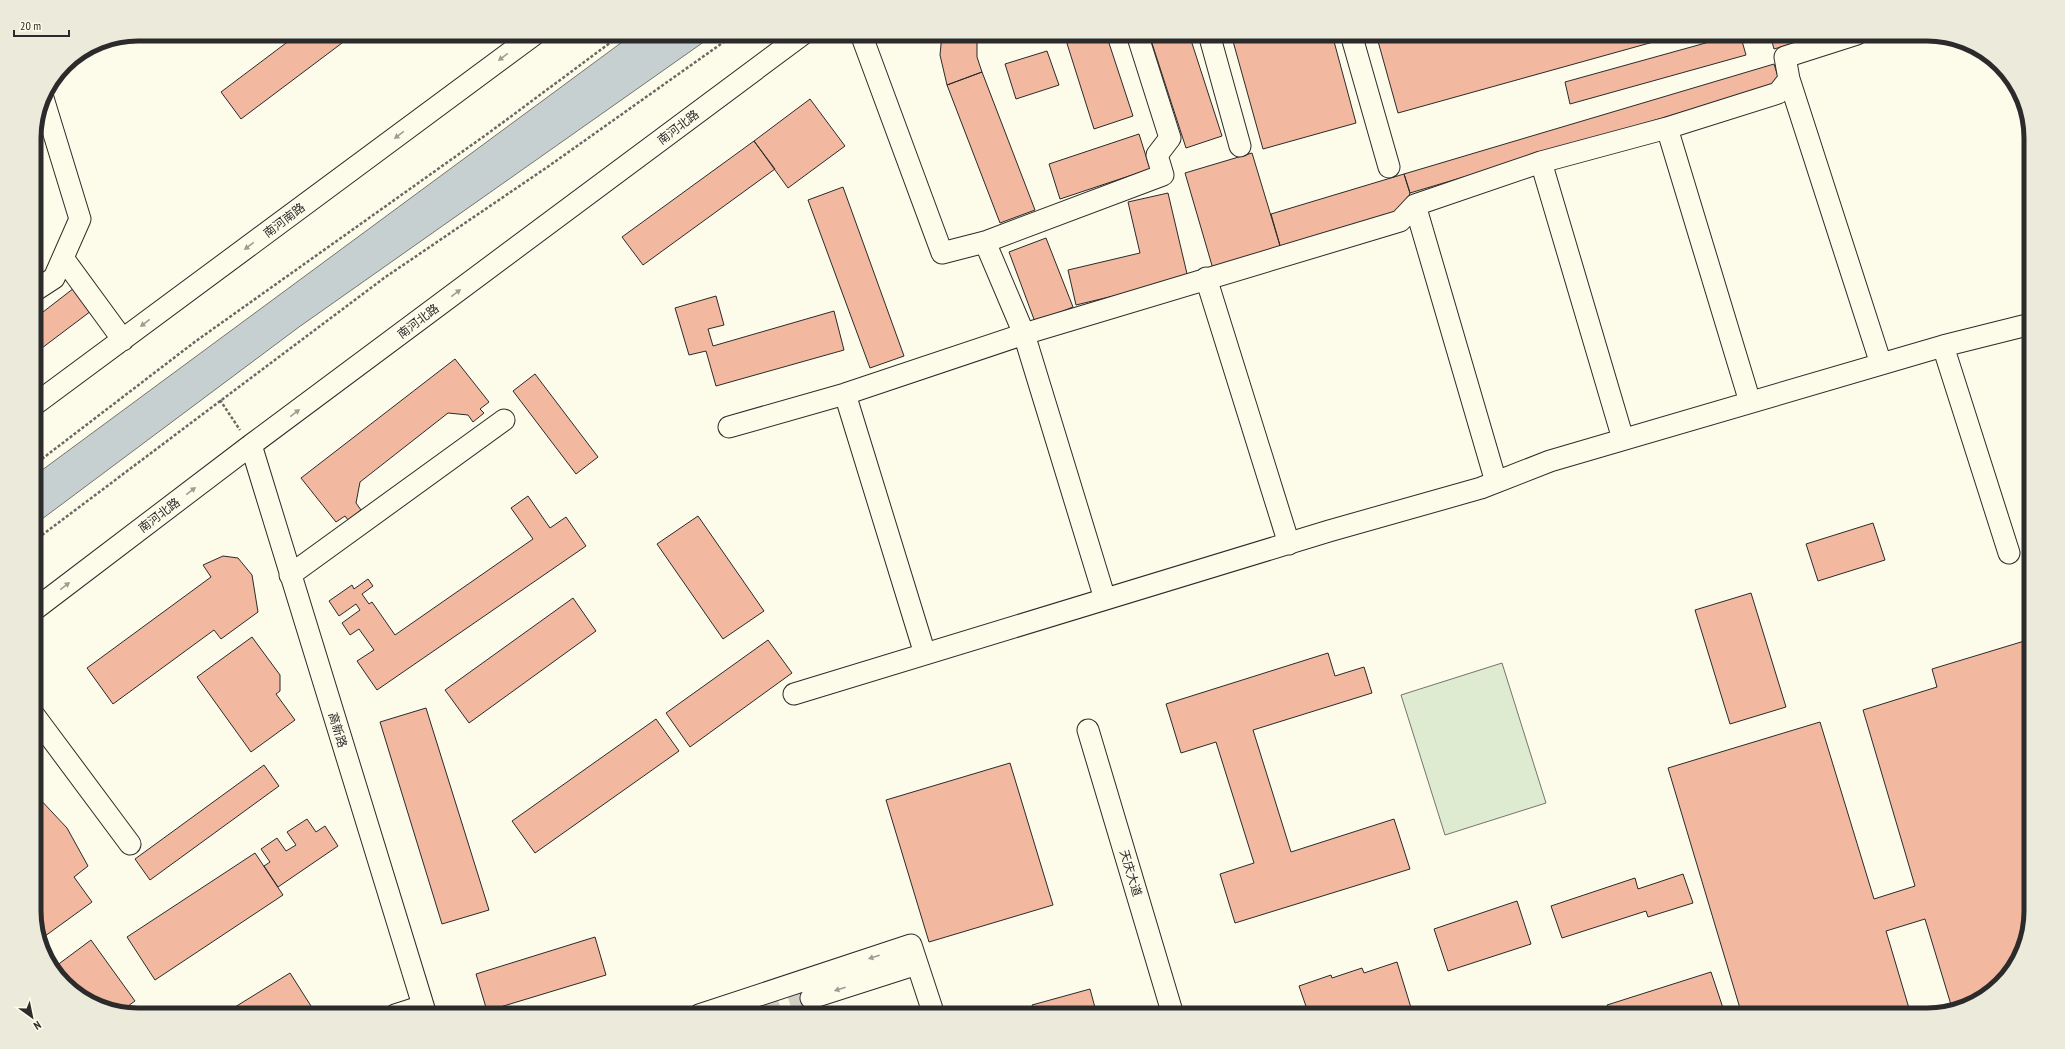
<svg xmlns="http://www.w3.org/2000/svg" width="2065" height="1049" font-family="'PT Sans Narrow','Noto Sans SC',sans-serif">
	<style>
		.green { fill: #deebd1; stroke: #74746e }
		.water { fill: #c7d0d0; stroke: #74746e }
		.building { fill: #f2b8a0; stroke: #2b2b2b }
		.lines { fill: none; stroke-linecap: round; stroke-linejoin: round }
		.minor-tunnel { stroke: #d3d1c4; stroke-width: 21; stroke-dasharray: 21 10; stroke-linecap: butt }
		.minor-casing { stroke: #2b2b2b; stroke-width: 23 }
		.path { stroke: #6a6964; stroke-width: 2.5; stroke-dasharray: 3 2; stroke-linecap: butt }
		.minor { stroke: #fdfbea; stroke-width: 21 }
		.oneway { fill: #9e9d94 }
		.labels { text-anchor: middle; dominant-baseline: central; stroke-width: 3; stroke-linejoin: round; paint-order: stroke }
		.street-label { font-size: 12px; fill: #2b2b2b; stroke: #fdfbea }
		.rim { fill: none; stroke: #2b2b2b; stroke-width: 5 }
	</style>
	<rect width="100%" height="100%" fill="#fdfbea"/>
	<!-- green -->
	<path class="green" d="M1502,663L1546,803L1445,835L1401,695Z"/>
	<!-- water -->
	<path class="water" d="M633,34H715L299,327L34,525V476Z"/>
	<!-- building -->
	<path class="building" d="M298,34H354L241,119L221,92Z
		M942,34H978L977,42V57L982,72L947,85L940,55Z
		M1064,34H1106L1133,116L1094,129Z
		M1149,34H1189L1222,136L1186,148Z
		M1231,34H1332L1356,123L1263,149Z
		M1376,34H1682L1398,113Z
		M1738,34H1740L1746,55L1570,104L1565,82Z
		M1770,34H1825L1774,49Z
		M1047,51L1059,85L1016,99L1005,64Z
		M1774,64L1780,83L1410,193L1404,174Z
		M982,72L1035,210L1000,223L947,85Z
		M810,99L845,146L788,188L754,141Z
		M1139,134L1150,169L1060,199L1049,164Z
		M754,141L775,169L643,265L622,237Z
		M1252,153L1281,249L1213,269L1185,173Z
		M1404,174L1410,193L1403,213L1281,249L1271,214Z
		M843,187L904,356L870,368L808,200Z
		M1168,193L1188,278L1076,305L1068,270L1140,253L1128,202Z
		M1046,238L1073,307L1035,322L1009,252Z
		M74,288L91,311L34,354V319Z
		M716,296L724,325L708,329L713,346L834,311L844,350L716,386L706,351L689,355L675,308Z
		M455,359L489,402L480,409L484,413L473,422L468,415L448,413L360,482L356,503L361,510L348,520L345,516L336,522L301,478Z
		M535,374L598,457L576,474L513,391Z
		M528,496L550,528L566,517L586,546L377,690L357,661L374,650L359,629L350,635L342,623L360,610L356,604L339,616L329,601L352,585L354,589L368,579L373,586L362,594L369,604L372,602L395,635L533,539L511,508Z
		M698,516L764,611L723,639L657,544Z
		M1873,523L1885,560L1818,581L1806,544Z
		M223,556L238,558L252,575L258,612L221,639L214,630L113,704L87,668L211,577L203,565Z
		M1751,593L1786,707L1730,724L1695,610Z
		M573,598L596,631L469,723L445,690Z
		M252,637L280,675V691L276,694L295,720L251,752L197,677Z
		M2031,639V911L2020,957L1985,998L1952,1008L1925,919L1886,931L1911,1015H1742L1668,768L1820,722L1874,899L1915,886L1863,710L1937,687L1932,669Z
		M768,640L792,673L690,747L666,713Z
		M1328,653L1335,676L1364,667L1372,693L1253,730L1291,852L1394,819L1410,869L1235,923L1220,874L1254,863L1216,742L1181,753L1166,704Z
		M426,708L489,910L442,924L380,722Z
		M656,719L679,751L535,853L512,821Z
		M1010,763L1053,905L929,942L886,800Z
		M264,765L279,786L150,880L135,859Z
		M37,796L67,828L88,866L74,877L92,902L41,939L34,918V798Z
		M307,819L316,832L325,826L338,846L278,887L264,866L270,862L261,849L277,838L286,851L296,845L287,832Z
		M255,853L283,895L155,980L127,937Z
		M1683,874L1693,903L1648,917L1646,911L1562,938L1551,906L1635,878L1638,889Z
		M1517,901L1531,944L1448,971L1434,929Z
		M595,937L606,975L487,1011L476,974Z
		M91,940L135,1001L121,1011L92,1004L52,969Z
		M1397,962L1412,1011L1400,1015H1309L1299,986L1331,975L1332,978L1362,968L1364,973Z
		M1711,972L1723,1008L1700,1015H1611L1607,1005Z
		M290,973L311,1006L296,1015H222Z
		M1090,989L1097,1015H1035L1032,1005Z
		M1274,1010L1276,1015H1258Z"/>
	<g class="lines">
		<!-- minor-tunnel -->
		<path class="minor-tunnel" d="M761,1015L811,998"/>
		<defs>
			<path id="minor" d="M861,34L942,253L985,242L1163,175L1157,155L1170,138L1137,34
				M1209,34L1240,146
				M1351,34L1389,167
				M1789,79L1881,364
				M1667,128L1750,402
				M1541,162L1623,439
				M1415,205L1496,482
				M985,242L1024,334L1400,221L1415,205L1541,162L1667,128L1778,93L1789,79L1785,57L1857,34
				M63,258L123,340
				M1206,278L1289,544
				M34,291L54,278L80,219L43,98
				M1943,346L2009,553
				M845,394L925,654
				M34,405L535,34
				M729,427L845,394L1024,334L1105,599
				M251,445L426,1015
				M290,575L504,420
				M34,610L251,445L803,34
				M794,694L1329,531L1481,488L1550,461L1943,346L2031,324
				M34,715L130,844
				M1088,730L1173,1015
				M811,998L917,964
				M395,1015L423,1006
				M699,1015L911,945L934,1015"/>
		</defs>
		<!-- minor casing -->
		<use href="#minor" class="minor-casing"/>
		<!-- path -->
		<path class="path" d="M220,400L240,430
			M34,465L196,341L490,132L622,34
			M34,541L384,278L546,168L735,34"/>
		<!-- minor -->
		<use href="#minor" class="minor"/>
	</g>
	<!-- one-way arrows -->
	<defs><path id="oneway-solid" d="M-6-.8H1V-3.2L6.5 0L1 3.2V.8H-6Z"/></defs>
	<g class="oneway">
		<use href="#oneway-solid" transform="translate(503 57) rotate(143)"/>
		<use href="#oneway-solid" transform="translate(399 135) rotate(143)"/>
		<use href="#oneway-solid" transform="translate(249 246) rotate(143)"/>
		<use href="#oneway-solid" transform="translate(456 293) rotate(-37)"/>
		<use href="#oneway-solid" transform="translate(145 323) rotate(143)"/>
		<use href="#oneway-solid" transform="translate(295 413) rotate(-37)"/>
		<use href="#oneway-solid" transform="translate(191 491) rotate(-37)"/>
		<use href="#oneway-solid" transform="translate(65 586) rotate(-37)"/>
		<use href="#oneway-solid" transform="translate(874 957) rotate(162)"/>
		<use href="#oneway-solid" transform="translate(840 989) rotate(162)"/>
	</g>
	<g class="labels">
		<!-- street labels -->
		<g class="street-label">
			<text transform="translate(678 127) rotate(-37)">南河北路</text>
			<text transform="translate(284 220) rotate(-37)">南河南路</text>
			<text transform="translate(418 321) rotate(-37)">南河北路</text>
			<text transform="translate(159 515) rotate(-37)">南河北路</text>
			<text transform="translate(338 730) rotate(73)">高新路</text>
			<text transform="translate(1131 873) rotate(73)">天庆大道</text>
		</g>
	</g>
	<!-- crop -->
	<path d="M0 0H2065V1049H0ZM138 41H1927A97 97 0 0 1 2024 138V911A97 97 0 0 1 1927 1008H138A97 97 0 0 1 41 911V138A97 97 0 0 1 138 41Z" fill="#eceadb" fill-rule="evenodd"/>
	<path class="rim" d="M138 41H1927A97 97 0 0 1 2024 138V911A97 97 0 0 1 1927 1008H138A97 97 0 0 1 41 911V138A97 97 0 0 1 138 41Z"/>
	<!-- north arrow -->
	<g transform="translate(32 1017) rotate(147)" stroke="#fdfbea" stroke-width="3" paint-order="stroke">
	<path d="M0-3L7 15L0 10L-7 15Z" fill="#2b2b2b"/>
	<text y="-6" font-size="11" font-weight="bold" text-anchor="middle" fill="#2b2b2b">N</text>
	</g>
	<!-- scale -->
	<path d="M14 30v6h55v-6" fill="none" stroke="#2b2b2b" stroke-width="2"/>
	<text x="20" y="30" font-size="12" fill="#2b2b2b" stroke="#fdfbea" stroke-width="3" paint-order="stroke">20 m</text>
</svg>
